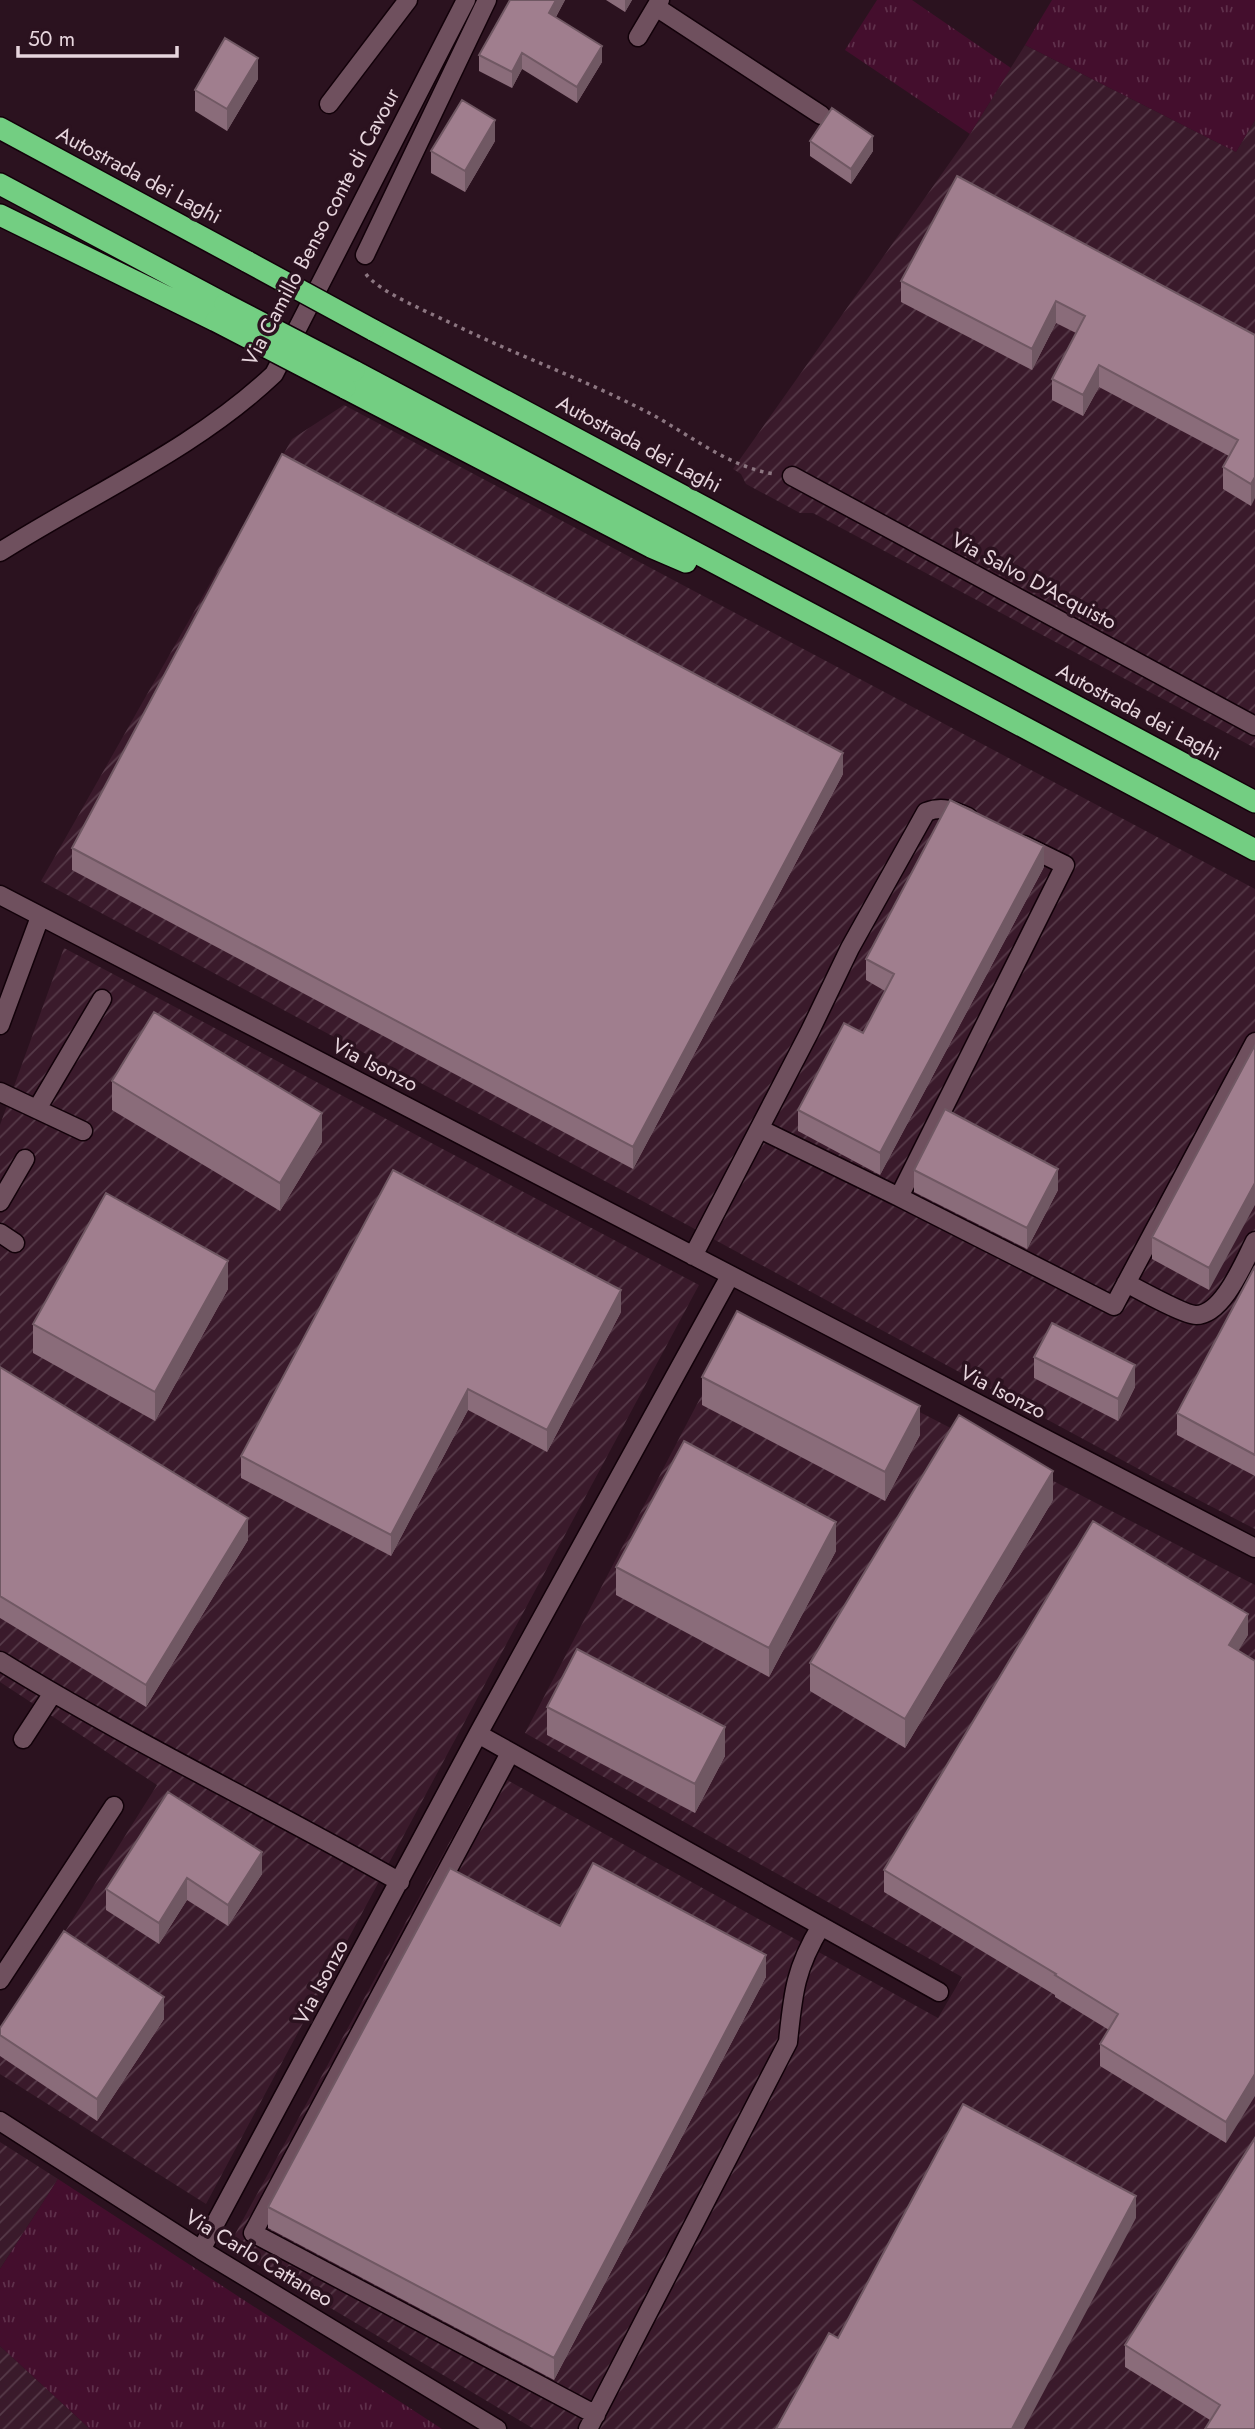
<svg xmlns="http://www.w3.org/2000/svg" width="1255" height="2429" font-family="Jost,sans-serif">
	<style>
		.industrial { fill: url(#industrial-furrows) }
		.grass { fill: url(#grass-tufts) }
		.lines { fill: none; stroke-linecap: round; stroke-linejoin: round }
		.minor-casing { stroke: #120109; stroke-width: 21 }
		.highway-casing { stroke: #120109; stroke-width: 24 }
		.path { stroke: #8c7681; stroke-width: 3.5; stroke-dasharray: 3.5 5; stroke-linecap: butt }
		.minor { stroke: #6f505e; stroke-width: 18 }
		.highway { stroke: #73ce82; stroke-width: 21 }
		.highway-bridge-casing { stroke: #120109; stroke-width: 24; stroke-linecap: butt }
		.highway-bridge { stroke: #73ce82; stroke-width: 21 }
		.wall { fill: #8a6c7a }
		.shaded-wall { fill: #705863 }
		.building { fill: #a07e8e; stroke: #705863; stroke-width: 2 }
		.labels { text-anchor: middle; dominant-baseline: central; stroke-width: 7; stroke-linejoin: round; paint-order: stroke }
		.street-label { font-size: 21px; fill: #e7d5dd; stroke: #2b121f }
	</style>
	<defs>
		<pattern id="industrial-furrows" width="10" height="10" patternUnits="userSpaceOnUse" patternTransform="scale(1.75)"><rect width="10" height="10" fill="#3a1a2b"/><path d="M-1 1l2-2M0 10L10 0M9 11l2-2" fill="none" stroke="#563a49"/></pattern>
		<pattern id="grass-tufts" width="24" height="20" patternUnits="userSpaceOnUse" patternTransform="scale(1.75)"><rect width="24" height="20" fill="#440e2d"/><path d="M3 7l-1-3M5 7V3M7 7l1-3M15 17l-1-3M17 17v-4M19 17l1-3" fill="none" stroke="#5f304b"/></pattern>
	</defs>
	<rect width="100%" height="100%" fill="#2b121f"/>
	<!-- industrial -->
	<path class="industrial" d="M1025,45L1236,152L1255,120V748L813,513H800L746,484L741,474L733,469L970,134Z
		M344,405L1255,889V1529L1148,1474L680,1221L41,881L292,439Z
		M64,948L699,1285L206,2204L0,2074V2035L157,1785L0,1682V1125Z
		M741,1320L1255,1585V2429H534L228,2247L489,1770L938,2018L962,1977L525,1733Z
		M0,2142L58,2179L0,2269Z
		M0,2346L90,2429H0Z"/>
	<!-- grass -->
	<path class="grass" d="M877,0H912L1011,68L970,134L845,50Z
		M1052,0H1255V120L1236,152L1025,45Z
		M58,2179L442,2429H90L0,2346V2269Z"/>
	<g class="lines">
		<defs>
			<path id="minor" d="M656,7L821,115
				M638,37L660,0
				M329,104L408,0
				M365,255L487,0
				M792,476L1255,726
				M0,552C91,494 195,449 274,374L466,0
				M1024,845L1065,865L899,1197L1114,1306L1255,1042
				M0,895L1255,1548
				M0,1025L40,917
				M0,1092L83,1131
				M37,1109L102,999
				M760,1129L899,1197
				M0,1202L25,1159
				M0,1233L15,1243
				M693,1256L810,1031L850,948L926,812C942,806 952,810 968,817
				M1126,1283C1140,1290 1184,1315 1196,1315C1223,1315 1244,1262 1255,1241
				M0,1661C130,1741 268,1807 400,1882
				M478,1734L939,1992
				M23,1739L53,1693
				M510,1753L253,2233L596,2415
				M0,1980L114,1806
				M0,2121L201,2250L497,2429
				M201,2250L478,1734L730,1276
				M588,2429L788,2042C793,1993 795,1969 821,1926"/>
			<path id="highway" d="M0,128L248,262
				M0,184L225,304
				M0,215L216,321
				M373,330L1255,802
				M354,371L1255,850
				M345,388L651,547L686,562"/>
		</defs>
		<!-- minor casing -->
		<use href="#minor" class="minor-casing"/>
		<!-- highway casing -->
		<use href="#highway" class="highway-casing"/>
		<!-- path -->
		<path class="path" d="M366,274C378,292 435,315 457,326C521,357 588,381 651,414C690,435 730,468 775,474"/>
		<!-- minor -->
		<use href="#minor" class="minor"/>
		<!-- highway -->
		<use href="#highway" class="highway"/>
		<defs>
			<path id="highway-bridge" d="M248,262L373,330
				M225,304L354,371
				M216,321L345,388"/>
		</defs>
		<!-- highway-bridge casing -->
		<use href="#highway-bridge" class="highway-bridge-casing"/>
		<!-- highway-bridge -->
		<use href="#highway-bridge" class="highway-bridge"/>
	</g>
	<!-- wall -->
	<path class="wall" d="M510,0H565L556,17L602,62L577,103L522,69L512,88L479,71V55Z
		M606,0H632L625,12Z
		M258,79L227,131L195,111V90Z
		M495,141L465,192L431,173V151Z
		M810,141L873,151L851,184L810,156Z
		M957,176L1255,335L1251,506L1223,489V467L1229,456L1099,387L1083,416L1052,400V379L1076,333L1056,323L1032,370L901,302V281Z
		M843,774L633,1169L72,870V848Z
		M1044,867L880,1175L798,1131V1110L863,1033L885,991L866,980V959Z
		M1255,1045L1209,1290L1152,1259V1237Z
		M112,1081L322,1142L280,1211L112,1110Z
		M914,1170L1058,1190L1027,1249L914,1192Z
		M1255,1266V1476L1177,1435V1413Z
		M228,1289L155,1421L33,1353V1324Z
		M621,1312L547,1452L468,1410L391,1556L241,1478V1456Z
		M1034,1357L1135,1387L1118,1421L1034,1378Z
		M0,1367L248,1540L146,1707L0,1618Z
		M702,1377L920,1435L885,1501L702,1405Z
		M1053,1500L905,1748L810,1691V1663Z
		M836,1551L769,1677L616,1595V1567Z
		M1248,1635L1238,1650L1226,2143L1100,2066V2044L1109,2030L1055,1997V1995L884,1892V1870Z
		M547,1707L725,1756L695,1813L547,1735Z
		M168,1792L262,1874L228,1926L187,1900L159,1944L106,1910V1889Z
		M560,1926L766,1977L554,2380L268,2228V2207Z
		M164,2019L97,2121L0,2056V2028Z
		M1255,2138V2429L1210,2420L1125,2367V2345Z"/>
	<!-- shaded-wall -->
	<path class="shaded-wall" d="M556,0H565L549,29V13Z
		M625,0H632L625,12Z
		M602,46V62L577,103V87Z
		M522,53V69L512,88V72Z
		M258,58V79L227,131V109Z
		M495,120V141L465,192V171Z
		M873,136V151L851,184V169Z
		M1056,301V323L1032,370V349Z
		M1099,365V387L1083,416V395Z
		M1255,477V498L1251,506V484Z
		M843,753V774L633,1169V1147Z
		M1044,846V867L880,1175V1153Z
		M322,1113V1142L280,1211V1183Z
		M1058,1169V1190L1027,1249V1228Z
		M1255,1183V1205L1209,1290V1268Z
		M228,1261V1289L155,1421V1392Z
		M621,1290V1312L547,1452V1430Z
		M1135,1365V1387L1118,1421V1399Z
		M468,1389V1410L391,1556V1535Z
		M920,1406V1435L885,1501V1472Z
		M1053,1471V1500L905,1748V1719Z
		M248,1518V1540L146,1707V1685Z
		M836,1522V1551L769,1677V1648Z
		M1248,1614V1635L1229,1666V1645Z
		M725,1727V1756L695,1813V1784Z
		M262,1852V1874L228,1926V1905Z
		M187,1878V1900L159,1944V1923Z
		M766,1955V1977L554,2380V2358Z
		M164,1997V2019L97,2121V2099Z
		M1255,2074V2096L1226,2143V2122Z
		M1136,2196V2218L1024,2429H1012Z"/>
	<!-- building -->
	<path class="building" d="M510,0H556L549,13L602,46L577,87L522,53L512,72L479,55Z
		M225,38L258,58L227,109L195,90Z
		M462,100L495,120L465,171L431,151Z
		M832,108L873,136L851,169L810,141Z
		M957,176L1255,335V477L1251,484L1223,467L1238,440L1099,365L1083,395L1052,379L1085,316L1056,301L1032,349L901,281Z
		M282,454L843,753L633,1147L72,848Z
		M950,800L1044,846L880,1153L798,1110L844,1023L863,1033L894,974L866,959Z
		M154,1012L322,1113L280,1183L112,1081Z
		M1255,1045V1183L1209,1268L1152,1237Z
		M945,1109L1058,1169L1027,1228L914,1170Z
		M393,1170L621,1290L547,1430L468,1389L391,1535L241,1456Z
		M106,1193L228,1261L155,1392L33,1324Z
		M1255,1266V1455L1177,1413Z
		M737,1311L920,1406L885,1472L702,1377Z
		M1052,1323L1135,1365L1118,1399L1034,1357Z
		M0,1367L248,1518L146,1685L0,1596Z
		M959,1415L1053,1471L905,1719L810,1663Z
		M684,1441L836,1522L769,1648L616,1567Z
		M1093,1521L1248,1614L1229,1645L1255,1661V2074L1226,2122L1100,2044L1118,2014L1055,1975L1056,1974L884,1870Z
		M577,1649L725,1727L695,1784L547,1707Z
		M168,1792L262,1852L228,1905L187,1878L159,1923L106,1889Z
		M593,1863L766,1955L554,2358L268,2207L450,1868L560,1926Z
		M64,1931L164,1997L97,2099L0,2035V2028Z
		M963,2104L1136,2196L1012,2429H776L829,2333L838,2338Z
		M1255,2138V2429H1205L1220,2405L1125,2345Z"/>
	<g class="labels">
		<!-- street labels -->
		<g class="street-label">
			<text transform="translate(139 175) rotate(28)">Autostrada dei Laghi</text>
			<text transform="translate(321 227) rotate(-62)">Via Camillo Benso conte di Cavour</text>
			<text transform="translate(639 444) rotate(28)">Autostrada dei Laghi</text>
			<text transform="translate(1034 581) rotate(28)">Via Salvo D'Acquisto</text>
			<text transform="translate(1139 712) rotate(28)">Autostrada dei Laghi</text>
			<text transform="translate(375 1065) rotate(27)">Via Isonzo</text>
			<text transform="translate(1003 1392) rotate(27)">Via Isonzo</text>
			<text transform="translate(321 1982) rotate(-62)">Via Isonzo</text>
			<text transform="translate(259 2258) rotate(31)">Via Carlo Cattaneo</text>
		</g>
	</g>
	<!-- scale -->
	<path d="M18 46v10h159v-10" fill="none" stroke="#e7d5dd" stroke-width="3.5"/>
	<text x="28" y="46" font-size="21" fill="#e7d5dd" stroke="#2b121f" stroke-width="5" paint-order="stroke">50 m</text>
</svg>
